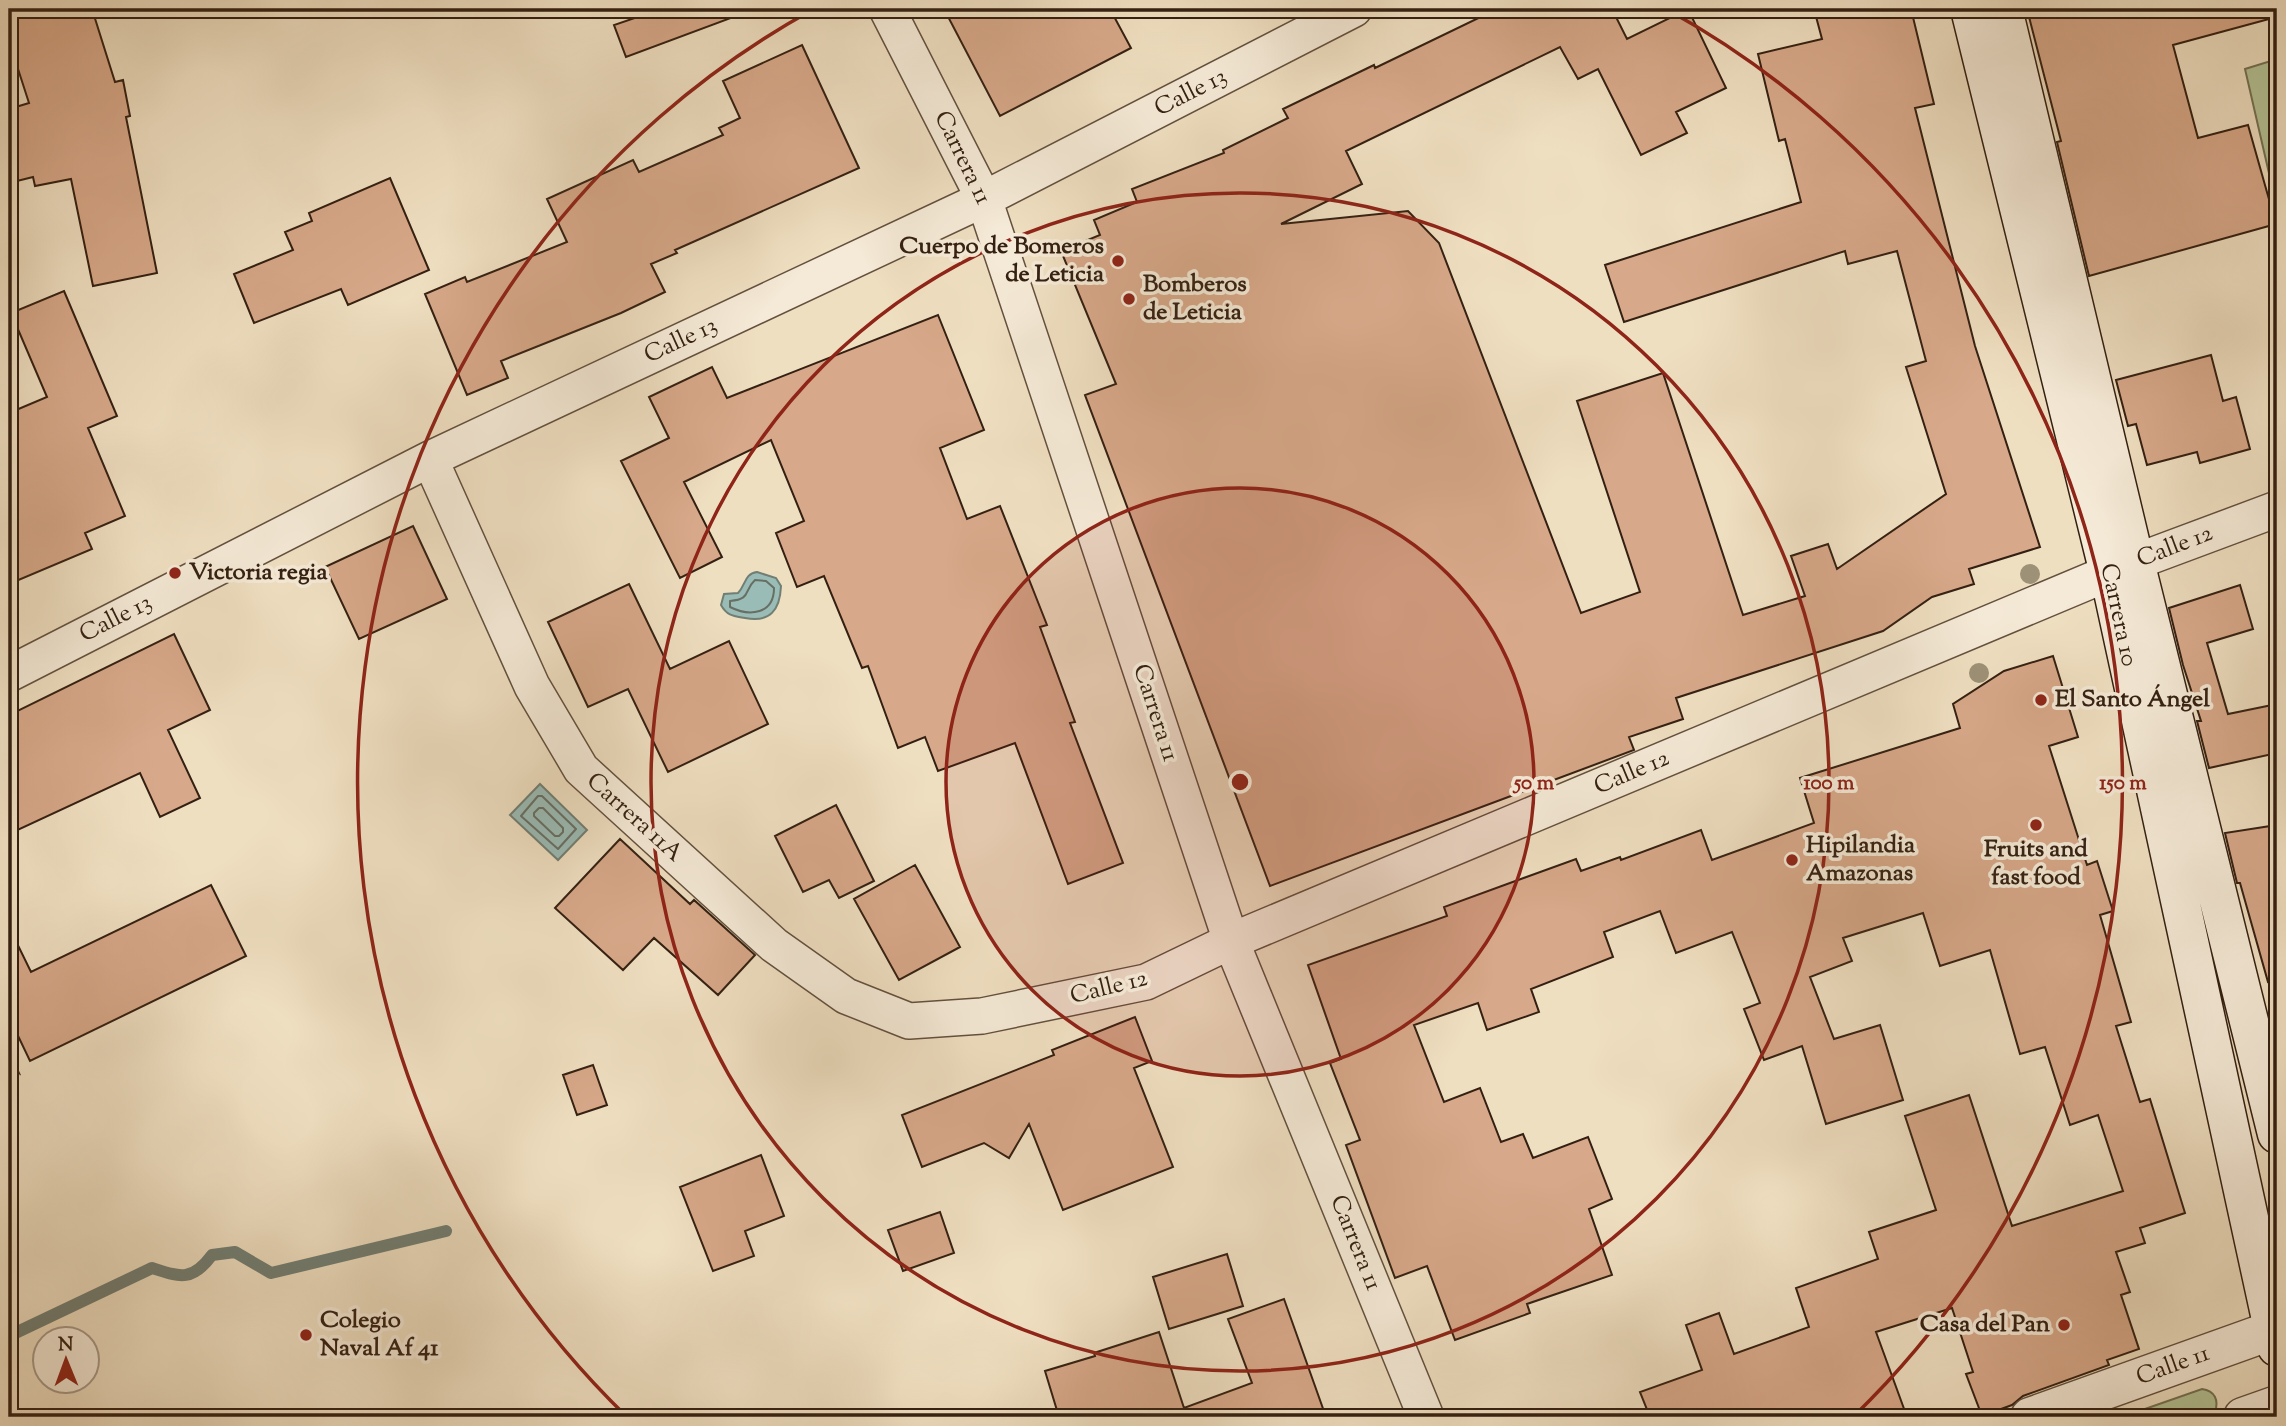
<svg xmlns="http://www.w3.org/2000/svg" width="2286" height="1426" font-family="'Sorts Mill Goudy',serif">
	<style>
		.green { fill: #b4c397; stroke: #747254; stroke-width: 2 }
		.water { fill: #9abcb6; stroke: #717e74; stroke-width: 2 }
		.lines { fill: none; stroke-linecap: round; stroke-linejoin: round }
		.shore { stroke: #676e64; stroke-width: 2 }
		.stream { stroke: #717e74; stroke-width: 12 }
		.building { fill: #d7a889; stroke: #342012; stroke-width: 2 }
		.minor-casing { stroke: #63503e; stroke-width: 38 }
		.tertiary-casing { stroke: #63503e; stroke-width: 41 }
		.secondary-casing { stroke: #342012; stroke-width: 41 }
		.path { stroke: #342012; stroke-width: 4.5; stroke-dasharray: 2 3.5; stroke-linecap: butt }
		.minor { stroke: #f5ead7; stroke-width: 35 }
		.tertiary { stroke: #f5ead7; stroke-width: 38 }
		.secondary { stroke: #f5ead7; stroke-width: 38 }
		.tree { fill: #9d9177 }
		.ring { fill: none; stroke: #8f2418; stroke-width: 3.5 }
		.poi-dot { fill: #8f2418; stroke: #f5ead7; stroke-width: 2.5 }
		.labels { text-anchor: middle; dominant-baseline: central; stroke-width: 7; stroke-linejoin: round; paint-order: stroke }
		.street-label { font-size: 24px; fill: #342012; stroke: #f5ead7 }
		.poi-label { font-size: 24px; font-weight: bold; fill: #342012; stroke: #f5ead7; text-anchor: start }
		.centre { fill: #8f2418; stroke: #f5ead7; stroke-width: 3.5 }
		.ring-label { font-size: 21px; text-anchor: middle; font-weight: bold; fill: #8f2418; stroke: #f5ead7; stroke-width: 7; stroke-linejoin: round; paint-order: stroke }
	</style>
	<rect width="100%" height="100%" fill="#efdfc1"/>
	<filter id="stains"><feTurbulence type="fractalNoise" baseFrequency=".00286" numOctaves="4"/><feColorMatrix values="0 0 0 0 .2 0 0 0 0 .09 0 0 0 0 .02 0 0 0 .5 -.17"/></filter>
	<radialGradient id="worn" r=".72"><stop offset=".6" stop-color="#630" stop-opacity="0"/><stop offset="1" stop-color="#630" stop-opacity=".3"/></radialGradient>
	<!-- green -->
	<path class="green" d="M2277,59V208L2245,69Z
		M2202,1389C2215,1391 2219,1400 2215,1412L2199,1417H2122Z"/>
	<!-- water -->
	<path class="water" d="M757,572L776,578L781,586C780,610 770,623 745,618C734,616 727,616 721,605L724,594L738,593C746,585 744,574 757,572Z
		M540,784L587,830L558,860L510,815Z"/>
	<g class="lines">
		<!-- shore -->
		<path class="shore" d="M755,580L766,581L774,588C774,614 750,617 730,607V601C752,599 743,591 755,580Z
			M542,796L576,829L558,849L521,816L538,796Z
			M539,808H543L563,828V832L559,836H555L534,816V813Z"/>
		<!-- stream -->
		<path class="stream" d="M9,1336L152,1268C180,1277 192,1282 212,1255L235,1252L271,1273L446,1231"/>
	</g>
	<!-- building -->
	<path class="building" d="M9,9H92L115,82L123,80L130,116L126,117L157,273L93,286L71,179L35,186L33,177L9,183V109L29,103L9,41Z
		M661,9H746L747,12L626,57L614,25Z
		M944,9H1110L1131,48L1000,116Z
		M1497,9H1612L1627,39L1688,9L1726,88L1676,112L1687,133L1641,155L1598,69L1578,79L1560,47L1346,151L1362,184L1281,224L1408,211L1439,243L1581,613L1640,592L1577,401L1663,373L1743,615L1805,596L1791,556L1828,544L1837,569L1946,494L1906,367L1926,361L1897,251L1848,264L1845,251L1624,322L1605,265L1801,202L1785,139L1779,141L1758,54L1822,39L1814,9H1911L1934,104L1915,108L1975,346L2040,547L1969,569L1974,584L1932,597L1883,631L1676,698L1683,719L1629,737L1634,750L1270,886L1085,395L1116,384L1061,251L1100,235L1094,220L1137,202L1132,189L1224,153L1223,150L1288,118L1283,109L1374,65L1375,68Z
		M2027,9H2267L2269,19L2173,45L2198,138L2248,125L2276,224L2089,276L2057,142L2061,141Z
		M802,45L859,168L675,250L677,253L651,264L665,292L621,313L501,361L508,378L467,395L425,294L465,277L467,282L567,242L547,199L633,160L639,172L723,135L719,128L740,118L723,81Z
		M390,178L429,270L348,305L341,289L254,323L234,274L293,250L285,232L312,221L309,213Z
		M64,291L117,416L88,428L125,516L85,533L92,549L9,584V413L47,397L11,313Z
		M938,315L984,430L940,448L967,519L1000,506L1047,625L1040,627L1075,722L1070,723L1123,863L1068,884L1015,743L938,771L925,737L898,748L868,666L862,668L824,576L797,587L776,533L804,521L771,440L684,482L722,557L680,578L621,461L669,438L649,397L712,367L727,398Z
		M2211,355L2223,401L2236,397L2250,449L2200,463L2197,452L2147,465L2136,424L2128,426L2116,380Z
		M413,526L447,599L359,639L325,567Z
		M629,584L670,669L729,641L768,724L668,772L628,689L588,707L548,622Z
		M2240,585L2253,629L2207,643L2228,714L2277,704V753L2209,768L2197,721H2201L2183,665L2169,608Z
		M174,634L210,710L168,730L200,798L160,817L140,773L9,834V715Z
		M2053,656L2078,737L2049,746L2087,865L2097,861L2113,911L2100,915L2131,1022L2116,1026L2140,1102L2150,1099L2185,1213L2140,1228L2145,1243L2116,1252L2130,1292L2121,1295L2139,1349L2107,1360L2109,1365L2023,1396L2012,1405L1982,1416L1966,1374L1973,1372L1952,1308L1876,1332L1907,1417H1650L1640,1392L1702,1370L1686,1325L1719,1313L1734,1354L1809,1327L1796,1288L1878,1259L1869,1232L1936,1210L1905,1116L1969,1095L2012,1226L2123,1191L2098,1115L2070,1125L2045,1047L2020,1054L1990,950L1940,966L1923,913L1843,938L1852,961L1810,977L1834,1039L1880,1025L1903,1100L1826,1124L1802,1046L1764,1060L1744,1009L1760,1003L1732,932L1676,953L1660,911L1604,932L1613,957L1531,989L1539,1012L1487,1030L1478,1003L1414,1025L1444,1102L1480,1088L1501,1142L1523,1134L1533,1158L1588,1137L1612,1199L1589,1209L1612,1275L1527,1304L1530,1313L1455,1340L1427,1266L1395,1278L1346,1145L1360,1140L1330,1063L1341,1059L1308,965L1447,916L1444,907L1576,859L1581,871L1620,857L1621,860L1701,830L1712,860L1814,823L1800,778L1960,728L1953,704L2004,671Z
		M836,805L874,881L839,898L829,880L803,892L775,836Z
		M2277,825V980L2268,982L2240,883H2237L2225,833Z
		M620,839L690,904L694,900L755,955L718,995L654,938L623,970L555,908Z
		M915,865L960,947L899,980L854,899Z
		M211,885L246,956L30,1061L9,1017V927L31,972Z
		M1135,1017L1152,1061L1134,1068L1173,1167L1063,1210L1029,1124L1009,1158L984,1143L922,1167L902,1115L1054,1055L1052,1050Z
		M593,1065L607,1105L577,1115L563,1075Z
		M761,1155L784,1216L745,1231L754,1256L713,1271L680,1187Z
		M940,1212L954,1253L903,1271L888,1230Z
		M1227,1254L1243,1306L1169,1329L1153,1277Z
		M1284,1299L1326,1417H1059L1045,1371L1095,1356L1094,1353L1159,1332L1184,1408L1252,1383L1228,1319Z"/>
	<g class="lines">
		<defs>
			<path id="minor" d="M887,9L984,199L1231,941L1426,1417
				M430,459L532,686L581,769L774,945L846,996L909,1021L982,1016L1146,982L1231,941L2135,562L2277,509
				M9,674L430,459L984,199L1354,9"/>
			<path id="tertiary" d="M2030,1417L2273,1330
				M2243,1417L2277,1405"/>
			<path id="secondary" d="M1970,9L2109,573L2277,1347
				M2003,9L2135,562L2277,1134"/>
		</defs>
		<!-- minor casing -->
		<use href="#minor" class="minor-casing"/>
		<!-- tertiary casing -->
		<use href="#tertiary" class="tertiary-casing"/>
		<!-- secondary casing -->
		<use href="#secondary" class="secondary-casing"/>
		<!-- path -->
		<path class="path" d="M9,1078L20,1073
			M9,1405L15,1417"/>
		<!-- minor -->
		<use href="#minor" class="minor"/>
		<!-- tertiary -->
		<use href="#tertiary" class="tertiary"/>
		<!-- secondary -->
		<use href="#secondary" class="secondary"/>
	</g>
	<!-- trees -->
	<g class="tree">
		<circle cx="2030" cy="574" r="10"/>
		<circle cx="1979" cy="673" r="10"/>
	</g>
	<!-- distance rings -->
	<circle cx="1240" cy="782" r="294" fill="#8f2418" fill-opacity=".12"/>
	<g class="ring">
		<circle cx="1240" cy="782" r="294"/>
		<circle cx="1240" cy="782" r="589"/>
		<path d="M627 1417A883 883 0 0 1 812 10M1668 10A883 883 0 0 1 1853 1417"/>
	</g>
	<!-- markers -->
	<g class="poi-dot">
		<circle cx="1118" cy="261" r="7"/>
		<circle cx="1129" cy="299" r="7"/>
		<circle cx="175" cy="573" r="7"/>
		<circle cx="2041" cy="700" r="7"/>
		<circle cx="2036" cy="825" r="7"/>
		<circle cx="1792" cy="860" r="7"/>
		<circle cx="2064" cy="1325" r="7"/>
		<circle cx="306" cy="1335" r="7"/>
	</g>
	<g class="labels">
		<!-- street labels -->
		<g class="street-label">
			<text transform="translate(1191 93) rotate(-27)">Calle 13</text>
			<text transform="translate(962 158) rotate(64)">Carrera 11</text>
			<text transform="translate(681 341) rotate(-25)">Calle 13</text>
			<text transform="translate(2175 547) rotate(-21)">Calle 12</text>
			<text transform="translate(2118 615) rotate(78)">Carrera 10</text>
			<text transform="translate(116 619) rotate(-27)">Calle 13</text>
			<text transform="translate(1155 713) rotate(72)">Carrera 11</text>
			<text transform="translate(1632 773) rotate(-23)">Calle 12</text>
			<text transform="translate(634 818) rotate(42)">Carrera 11A</text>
			<text transform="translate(1109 988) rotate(-14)">Calle 12</text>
			<text transform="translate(1355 1243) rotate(68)">Carrera 11</text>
			<text transform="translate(2173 1366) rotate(-20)">Calle 11</text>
		</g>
		<!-- poi labels -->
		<g class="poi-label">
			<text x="1104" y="247" text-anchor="end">Cuerpo de Bomeros<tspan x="1104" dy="28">de Leticia</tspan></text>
			<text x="1143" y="285">Bomberos<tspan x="1143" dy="28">de Leticia</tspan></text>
			<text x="189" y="573">Victoria regia</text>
			<text x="2055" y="700">El Santo Ángel</text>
			<text x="1806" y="846">Hipilandia<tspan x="1806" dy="28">Amazonas</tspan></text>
			<text x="2036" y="850" text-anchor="middle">Fruits and<tspan x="2036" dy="28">fast food</tspan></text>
			<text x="320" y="1321">Colegio<tspan x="320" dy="28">Naval Af 41</tspan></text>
			<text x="2050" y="1325" text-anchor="end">Casa del Pan</text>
		</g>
	</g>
	<circle cx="1240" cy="782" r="10" class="centre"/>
	<g class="ring-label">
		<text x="1534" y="789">50 m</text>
		<text x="1829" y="789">100 m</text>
		<text x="2123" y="789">150 m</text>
	</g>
	<!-- margin -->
	<rect width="2286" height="1426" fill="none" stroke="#efdfc1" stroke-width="35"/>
	<rect x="10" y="10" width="2265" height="1405" fill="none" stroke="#342012" stroke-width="3.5"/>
	<rect x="18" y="18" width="2251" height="1391" fill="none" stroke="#342012" stroke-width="2"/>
	<!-- north arrow -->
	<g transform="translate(66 1360) rotate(359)"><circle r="33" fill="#f5ead7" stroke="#a89988" stroke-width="2"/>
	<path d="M0-5L12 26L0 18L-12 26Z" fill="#8f2418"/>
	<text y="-10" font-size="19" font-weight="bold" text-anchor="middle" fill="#342012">N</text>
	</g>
	<rect width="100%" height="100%" filter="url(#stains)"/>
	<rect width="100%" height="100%" fill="url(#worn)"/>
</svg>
